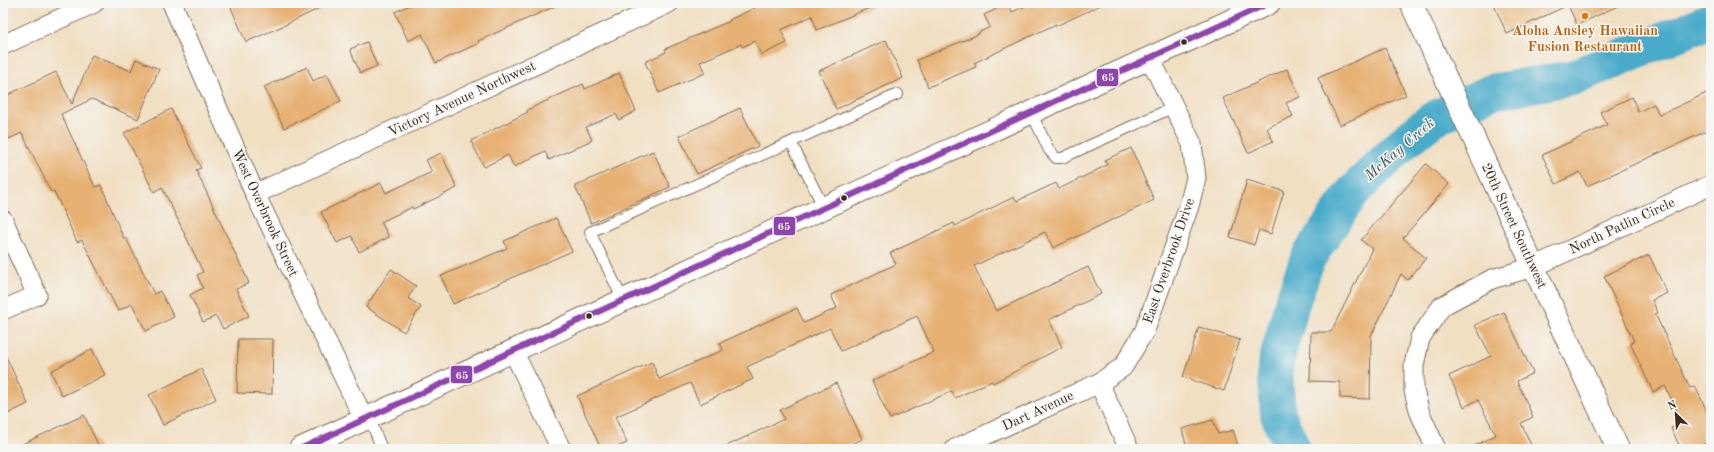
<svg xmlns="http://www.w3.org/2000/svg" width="1714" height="452" font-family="'Old Standard TT',serif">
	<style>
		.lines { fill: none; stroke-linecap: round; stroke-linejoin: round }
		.river { stroke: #4aabca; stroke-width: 36 }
		.building { fill: #e7b173 }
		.service-casing { stroke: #7b6957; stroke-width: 12 }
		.minor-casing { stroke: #7b6957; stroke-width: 21 }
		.tertiary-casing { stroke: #7b6957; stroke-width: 24 }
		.primary-casing { stroke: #7b6957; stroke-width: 24 }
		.service { stroke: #fff; stroke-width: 10 }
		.minor { stroke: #fff; stroke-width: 19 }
		.tertiary { stroke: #fff; stroke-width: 22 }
		.primary { stroke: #fff; stroke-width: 22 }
		.bus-1-casing { stroke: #f6f6f2; stroke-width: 9 }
		.bus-1 { stroke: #8e44ad; stroke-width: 6 }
		.food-dot { fill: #e8710a; stroke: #f6f6f2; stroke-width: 1.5 }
		.bus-dot { fill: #3b2a1e; stroke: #f6f6f2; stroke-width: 1.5 }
		.labels { text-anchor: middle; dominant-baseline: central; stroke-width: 3; stroke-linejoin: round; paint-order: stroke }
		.food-label { font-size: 14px; font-weight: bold; fill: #c56008; stroke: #f6f6f2 }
		.street-label { font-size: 14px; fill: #3b2a1e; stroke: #f6f6f2 }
		.water-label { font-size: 15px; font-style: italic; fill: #40575a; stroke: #f6f6f2 }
		.line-badge { stroke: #f6f6f2; stroke-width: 1.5 }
		.badge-label { font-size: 11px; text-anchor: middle; font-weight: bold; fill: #fff }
	</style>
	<rect width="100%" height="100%" fill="#f6f6f2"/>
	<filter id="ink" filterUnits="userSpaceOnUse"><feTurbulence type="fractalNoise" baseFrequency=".025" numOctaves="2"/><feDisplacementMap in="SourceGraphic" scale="8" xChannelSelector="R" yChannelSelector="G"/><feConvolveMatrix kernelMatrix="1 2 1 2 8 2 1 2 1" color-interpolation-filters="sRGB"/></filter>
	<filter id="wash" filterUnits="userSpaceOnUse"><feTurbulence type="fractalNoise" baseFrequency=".012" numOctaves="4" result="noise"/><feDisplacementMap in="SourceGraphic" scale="16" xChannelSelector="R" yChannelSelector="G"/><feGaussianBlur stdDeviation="0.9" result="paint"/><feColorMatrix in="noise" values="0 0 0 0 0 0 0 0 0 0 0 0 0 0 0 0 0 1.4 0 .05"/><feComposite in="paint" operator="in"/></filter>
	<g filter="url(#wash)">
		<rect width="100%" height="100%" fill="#f1dfc2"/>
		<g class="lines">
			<!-- river -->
			<path class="river" d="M1293,449L1278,415L1275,367L1292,303L1308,258L1352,193L1403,143L1433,119L1491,92L1572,78L1711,20"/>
		</g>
		<g id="blocks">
			<!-- building -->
			<path class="building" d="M229,3H330L285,25L246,42Z
				M414,3H562L478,41L479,43L436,63L422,34L408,41L395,12Z
				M765,3H881L817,30L812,16L781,30L787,43L761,55L755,41L742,47L741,44L700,62L705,73L659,93L645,62L666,52L665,49L730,21L729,20Z
				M1033,3H1105L1056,26V24L974,63L976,67L928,87L917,60L979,34L978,33L990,27L984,15L1007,4L1012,12Z
				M1493,3H1624L1577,25L1568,5L1507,34Z
				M886,40L903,78L836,109L819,71Z
				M367,42L377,66L360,73L350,49Z
				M1385,48L1406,95L1340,125L1318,78Z
				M92,55L131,71L136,59L159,69L138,119L92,99L61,114L95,187L101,185L124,239L126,238L154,294L160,291L174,317L146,331L132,304L118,311L82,240L77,242L54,191L51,192L22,133L9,139L3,126V97L56,72L72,104Z
				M307,67L313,81L327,74L341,101L284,128L264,87Z
				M1287,69L1300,97L1286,103L1293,116L1267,128L1273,141L1248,153L1223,98Z
				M619,73L636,111L619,120L616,114L586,127L592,140L549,160L545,151L514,167L508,155L484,167L471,141L528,112L527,110L583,84L585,89Z
				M1711,91V129L1587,186L1580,172L1556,184L1542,155L1607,125L1600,112L1632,97L1638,112L1654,104L1659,115Z
				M740,108L758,146L697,174L679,136Z
				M171,109L201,168L196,170L249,283L236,289L249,316L223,329L216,316L203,322L190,295L203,288L197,275L203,272L162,187L154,192L124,133Z
				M1131,148L1154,200L1053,248L1045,232L974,266L996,311L1088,267L1101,294L1049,320L1062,347L993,383L992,381L955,398L952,391L890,419L872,381L934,352L917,316L841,351L830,328L747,367L753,379L700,404L690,383L615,417L627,443L612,449H601L577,396L652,362L659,379L723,350L720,343L797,308L804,323L837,308L831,295L896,264L890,253L954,223L955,226L1014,197L1017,201L1056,183L1059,189L1107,165L1105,160Z
				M653,151L670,187L591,223L575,186Z
				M441,153L457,188L413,209L412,207L381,222L389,237L359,252L352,236L337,243L321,212L381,183L386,193L432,172L426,160Z
				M1426,164L1449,184L1403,238L1426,258L1408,280L1401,274L1371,336L1370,399L1340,398V382L1310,381L1311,332H1331L1372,249L1361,240Z
				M1247,180L1284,191L1271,234L1259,230L1254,245L1230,237Z
				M556,218L572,251L453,304L441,276L507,248L504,241Z
				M1649,255L1667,293L1652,300L1658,313L1655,314L1690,388L1695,386L1711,420V441L1693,449H1681L1671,428L1683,423L1665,386L1653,392L1630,343L1634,341L1604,276Z
				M391,269L416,286L408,298L421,307L404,332L366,307Z
				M1504,312L1533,373L1517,381L1533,417L1521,423L1533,449H1468L1496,435L1478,400L1464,407L1449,376L1491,356L1475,325Z
				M1199,327L1240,340L1224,391L1183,377Z
				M238,339H273L272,394L237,393Z
				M92,349L105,375L62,396L51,371Z
				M3,350L28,404L3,416Z
				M201,369L216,399L163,425L149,395Z
				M836,383L862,439L841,449H720L784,419L780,410Z
				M84,415L100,449H12Z
				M1213,420L1218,434L1233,430L1239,449H1183V445L1186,444L1182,429Z"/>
		</g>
	</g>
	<g filter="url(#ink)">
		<use href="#blocks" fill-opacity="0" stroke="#7b6957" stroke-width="1"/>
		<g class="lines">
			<defs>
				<path id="service" d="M1031,112L1049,150L1056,158H1062L1174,107
					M791,142L824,208
					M623,300L590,232L898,94
					M369,417L382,449"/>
				<path id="minor" d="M172,3L255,194L364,419
					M3,45L94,3
					M255,194L669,3
					M3,220L37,295L3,310
					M513,351L561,449
					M1099,383L1129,449
					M955,449L1099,383L1123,367L1145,330L1189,206L1196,178L1192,144L1150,58
					M1436,449L1420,413L1414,391V365L1420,338L1442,306L1492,279L1533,267L1711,185"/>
				<path id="tertiary" d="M1411,3L1618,449"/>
				<path id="primary" d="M300,449L1269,3"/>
			</defs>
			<!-- service casing -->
			<use href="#service" class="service-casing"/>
			<!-- minor casing -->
			<use href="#minor" class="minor-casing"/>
			<!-- tertiary casing -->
			<use href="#tertiary" class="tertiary-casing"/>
			<!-- primary casing -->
			<use href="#primary" class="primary-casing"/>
			<!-- service -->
			<use href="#service" class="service"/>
			<!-- minor -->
			<use href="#minor" class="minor"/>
			<!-- tertiary -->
			<use href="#tertiary" class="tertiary"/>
			<!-- primary -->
			<use href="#primary" class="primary"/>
			<defs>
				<path id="bus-1" d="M300,449L1269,3"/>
			</defs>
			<!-- bus-1 casing -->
			<use href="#bus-1" class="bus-1-casing"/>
			<!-- bus-1 -->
			<use href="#bus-1" class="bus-1"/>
		</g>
	</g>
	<!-- markers -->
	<circle class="food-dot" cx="1585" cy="16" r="4"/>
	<g class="bus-dot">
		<circle cx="1184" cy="42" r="3.5"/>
		<circle cx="844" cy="198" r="3.5"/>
		<circle cx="589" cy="316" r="3.5"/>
	</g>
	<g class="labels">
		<!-- food labels -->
		<g class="food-label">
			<text x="1585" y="31">Aloha Ansley Hawaiian<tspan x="1585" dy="16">Fusion Restaurant</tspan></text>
		</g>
		<!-- street labels -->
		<g class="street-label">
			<text transform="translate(462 99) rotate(-25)">Victory Avenue Northwest</text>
			<text transform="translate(265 213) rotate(65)">West Overbrook Street</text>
			<text transform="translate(1514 226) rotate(65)">20th Street Southwest</text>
			<text transform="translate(1622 226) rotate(-25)">North Patlin Circle</text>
			<text transform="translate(1169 261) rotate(-71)">East Overbrook Drive</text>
			<text transform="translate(1038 411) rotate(-25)">Dart Avenue</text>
		</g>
		<!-- water labels -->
		<g class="water-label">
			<text transform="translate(1400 150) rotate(-41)">McKay Creek</text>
		</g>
	</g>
	<g class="line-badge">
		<rect x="1096" y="68" width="23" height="19" rx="4" fill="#8e44ad"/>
		<rect x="773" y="216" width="23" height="20" rx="4" fill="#8e44ad"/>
		<rect x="450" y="365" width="23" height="19" rx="4" fill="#8e44ad"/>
	</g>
	<g class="badge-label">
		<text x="1108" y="81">65</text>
		<text x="784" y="230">65</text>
		<text x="462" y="379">65</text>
	</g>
	<!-- margin -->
	<rect width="1714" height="452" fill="none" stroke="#f6f6f2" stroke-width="16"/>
	<!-- north arrow -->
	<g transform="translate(1676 414) rotate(335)" stroke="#f6f6f2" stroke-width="3" paint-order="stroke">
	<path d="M0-3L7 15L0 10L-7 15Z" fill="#3b2a1e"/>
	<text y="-6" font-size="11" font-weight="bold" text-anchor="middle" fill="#3b2a1e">N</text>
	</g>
</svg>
